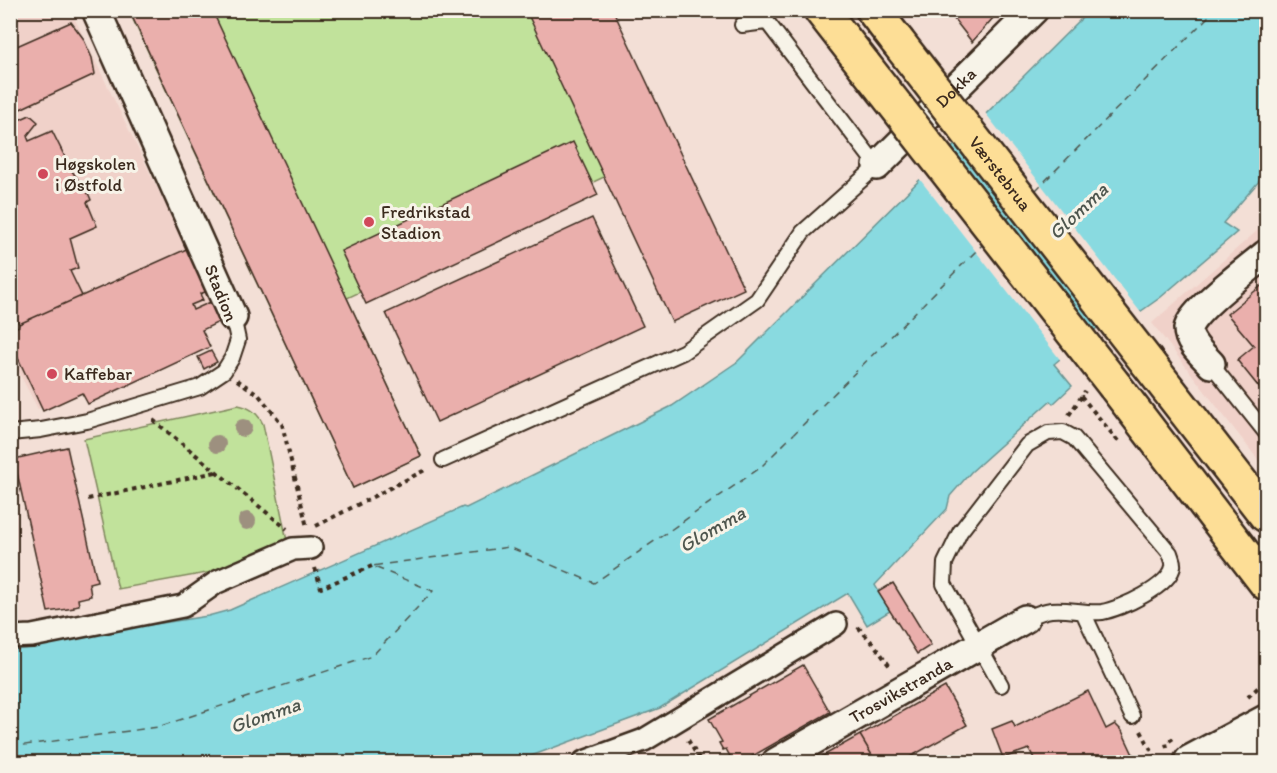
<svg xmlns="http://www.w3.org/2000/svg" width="1277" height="773" font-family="Itim,sans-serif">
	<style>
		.built { fill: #f0d1c9 }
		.green { fill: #c1e29b; stroke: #7e865c; stroke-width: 1.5 }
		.water { fill: #89dae0; stroke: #6a9492; stroke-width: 1.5 }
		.pier { fill: #f3dfd6 }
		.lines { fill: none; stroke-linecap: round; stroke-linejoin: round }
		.ferry { stroke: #4e564e; stroke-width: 1.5; stroke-dasharray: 8 6; stroke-linecap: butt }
		.building { fill: #eaafac; stroke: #3b2a1e; stroke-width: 1.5 }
		.service-casing { stroke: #3b2a1e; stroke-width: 18 }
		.pedestrian-casing { stroke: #3b2a1e; stroke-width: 26 }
		.minor-casing { stroke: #3b2a1e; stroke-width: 32 }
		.tertiary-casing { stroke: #3b2a1e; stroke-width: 38 }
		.primary-casing { stroke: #3b2a1e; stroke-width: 38 }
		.path { stroke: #3b2a1e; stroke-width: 4; stroke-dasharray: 4.5 4.5; stroke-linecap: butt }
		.service { stroke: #f7f3e8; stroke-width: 14 }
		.pedestrian { stroke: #f7f3e8; stroke-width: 21 }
		.minor { stroke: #f7f3e8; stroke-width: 27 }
		.tertiary { stroke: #f7f3e8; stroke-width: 33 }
		.primary { stroke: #fdde96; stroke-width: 33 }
		.primary-bridge-casing { stroke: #3b2a1e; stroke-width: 38; stroke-linecap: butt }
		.primary-bridge { stroke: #fdde96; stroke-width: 33 }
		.tree { fill: #9d907f }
		.poi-dot { fill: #d1495b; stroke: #f7f3e8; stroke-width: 2 }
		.labels { text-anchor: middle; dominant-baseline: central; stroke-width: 6; stroke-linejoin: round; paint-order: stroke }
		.street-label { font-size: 18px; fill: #3b2a1e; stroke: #f7f3e8 }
		.poi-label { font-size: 18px; fill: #3b2a1e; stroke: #f7f3e8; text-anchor: start }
		.water-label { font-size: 20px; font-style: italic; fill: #4e564e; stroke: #f7f3e8 }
	</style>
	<rect width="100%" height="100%" fill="#f3dfd6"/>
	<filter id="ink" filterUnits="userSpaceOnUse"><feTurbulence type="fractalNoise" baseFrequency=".0167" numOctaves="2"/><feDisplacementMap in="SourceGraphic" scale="12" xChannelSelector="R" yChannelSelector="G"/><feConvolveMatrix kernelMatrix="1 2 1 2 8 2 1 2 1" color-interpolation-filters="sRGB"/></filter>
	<g filter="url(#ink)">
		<!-- built -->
		<path class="built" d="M10,11H71L222,321L38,409L11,357Z
			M1266,223V470L1152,323Z"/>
		<!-- green -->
		<path class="green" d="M129,11H613L604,177L347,298L421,456L353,488Z
			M238,405C250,407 258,413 263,424L287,541L234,568L118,589L84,439Z"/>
		<!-- water -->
		<path class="water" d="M1089,11H1266V173L1223,223L1237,232L1161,297L1137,314L1128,302L1054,364L1072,386L1053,404L1050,401L971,472L950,496L947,509L875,585L890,611L867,625L848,593L660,708L515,762H11V646L208,616L230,610L463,507L466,508L672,406L737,362Z"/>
		<!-- pier -->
		<path class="pier" d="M983,110L1142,314L1136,317L1127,306L1103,327L956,138Z
			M945,149L1091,337L1062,362L918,177Z"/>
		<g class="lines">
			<!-- ferry -->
			<path class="ferry" d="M1035,191L1215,10
				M1005,221L1013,214
				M10,747L158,727L372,656L433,591L372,566L509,547L594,583L760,468L983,244"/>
		</g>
		<!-- building -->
		<path class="building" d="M129,10H212L421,456L353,488Z
			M526,10H613L744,289L672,322Z
			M947,10H1000L972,42Z
			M71,22L83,38L92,58L95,74L16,111L19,120L30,115L38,122L27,136L29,141L52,131L72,171L89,195L91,200L87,202L97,226L70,238L78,268L70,271L82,296L19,324L16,318L10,320V250L14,240L10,239V49Z
			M573,142L598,195L366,304L341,251Z
			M592,218L643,326L437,422L386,313Z
			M191,247L210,290L200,294L203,300L191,305L193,310L215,300L225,319L202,330L210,347L88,404L82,393L43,411L10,341V330L19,326V324Z
			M1266,282V396L1237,360L1254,346L1227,314Z
			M211,351L217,362L204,369L198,357Z
			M67,447L97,581L89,583L91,596L78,599L79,605L74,606V608L48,612L14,459Z
			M893,583L931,645L917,654L878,592Z
			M803,665L830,712L742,762H733L726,749L723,750L719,743L722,742L709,719Z
			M945,687L967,725L901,762H876L860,735Z
			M1088,691L1106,729L1115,724L1122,731L1136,761L1132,762H1036L1029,749L1003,758L992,729L1012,721L1015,727Z
			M860,735L876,762H812Z"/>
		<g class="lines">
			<defs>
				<path id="service" d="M742,25L766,22
					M1211,364L1266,433
					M10,433L41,430L87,421L200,387L224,371L232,358L238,340L233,317
					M443,460L683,352L757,300L803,232L877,166L758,10
					M1083,612L1132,716
					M1001,685L944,584L945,563L960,532L1027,445L1048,433L1063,432L1074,438L1170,553C1171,557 1174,562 1173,566C1171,586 1120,609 1102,612C1086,614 1068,608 1051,610C1042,611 1034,615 1025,619"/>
				<path id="pedestrian" d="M10,637L32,636L183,606L217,582L293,549L311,548
					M584,762L644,740L836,624"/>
				<g id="minor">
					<path d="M96,10L233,317"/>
					<path id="s1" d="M877,166L1034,10"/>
					<path d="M1211,364C1203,355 1188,343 1188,329C1189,313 1252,266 1266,254"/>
					<path id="s2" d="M776,762L1025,619"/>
				</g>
				<path id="tertiary" d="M1191,762L1266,722
					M1230,762L1266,752"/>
				<path id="primary" d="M821,10L864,65
					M873,10L897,41
					M1147,362L1266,515
					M1115,386L1266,583"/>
			</defs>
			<!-- service casing -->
			<use href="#service" class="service-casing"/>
			<!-- pedestrian casing -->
			<use href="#pedestrian" class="pedestrian-casing"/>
			<!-- minor casing -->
			<use href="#minor" class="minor-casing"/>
			<!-- tertiary casing -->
			<use href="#tertiary" class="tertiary-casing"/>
			<!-- primary casing -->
			<use href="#primary" class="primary-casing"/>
			<!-- path -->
			<path class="path" d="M237,380L258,394L282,424L307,527
				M1081,396L1118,441
				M1069,415L1085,391
				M153,420L287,529
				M88,499L216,472
				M316,526L427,469
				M315,568L321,588L372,566
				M858,627L876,647L891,668
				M1248,697L1266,680
				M1141,731L1155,757
				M688,740L701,762
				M1167,748L1166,743L1175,737"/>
			<!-- service -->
			<use href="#service" class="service"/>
			<!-- pedestrian -->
			<use href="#pedestrian" class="pedestrian"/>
			<!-- minor -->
			<use href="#minor" class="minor"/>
			<!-- tertiary -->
			<use href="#tertiary" class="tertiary"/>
			<!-- primary -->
			<use href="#primary" class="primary"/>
			<defs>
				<g id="primary-bridge">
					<path id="s3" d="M897,41L1147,362"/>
					<path d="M864,65L1115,386"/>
				</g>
			</defs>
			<!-- primary-bridge casing -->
			<use href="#primary-bridge" class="primary-bridge-casing"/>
			<!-- primary-bridge -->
			<use href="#primary-bridge" class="primary-bridge"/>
		</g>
		<!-- trees -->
		<g class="tree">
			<circle cx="243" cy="428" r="9"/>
			<circle cx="217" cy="444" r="9"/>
			<circle cx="247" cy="521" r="9"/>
		</g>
	</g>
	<!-- markers -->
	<g class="poi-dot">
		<circle cx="43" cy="174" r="6"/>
		<circle cx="369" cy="222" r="6"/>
		<circle cx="52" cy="374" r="6"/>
	</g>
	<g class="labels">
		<!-- street labels -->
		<g class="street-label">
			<text stroke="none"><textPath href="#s1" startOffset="111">Dokka</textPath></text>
			<text stroke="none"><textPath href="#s3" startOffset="168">Værstebrua</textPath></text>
			<text transform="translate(221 293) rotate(68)">Stadion</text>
			<text stroke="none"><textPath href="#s2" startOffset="144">Trosvikstranda</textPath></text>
		</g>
		<!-- poi labels -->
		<g class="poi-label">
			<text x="55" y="164">Høgskolen<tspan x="55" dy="21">i Østfold</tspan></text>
			<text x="381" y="212">Fredrikstad<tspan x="381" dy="21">Stadion</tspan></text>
			<text x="64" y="374">Kaffebar</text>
		</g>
		<!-- water labels -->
		<g class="water-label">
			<text transform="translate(1078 211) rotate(-43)">Glomma</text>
			<text transform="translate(712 529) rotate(-30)">Glomma</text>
			<text transform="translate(265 715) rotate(-19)">Glomma</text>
		</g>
	</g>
	<!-- margin -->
	<rect width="1277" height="773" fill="none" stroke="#f7f3e8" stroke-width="36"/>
	<rect x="18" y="18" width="1241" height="737" fill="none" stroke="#3b2a1e" stroke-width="2" filter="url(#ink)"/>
</svg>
